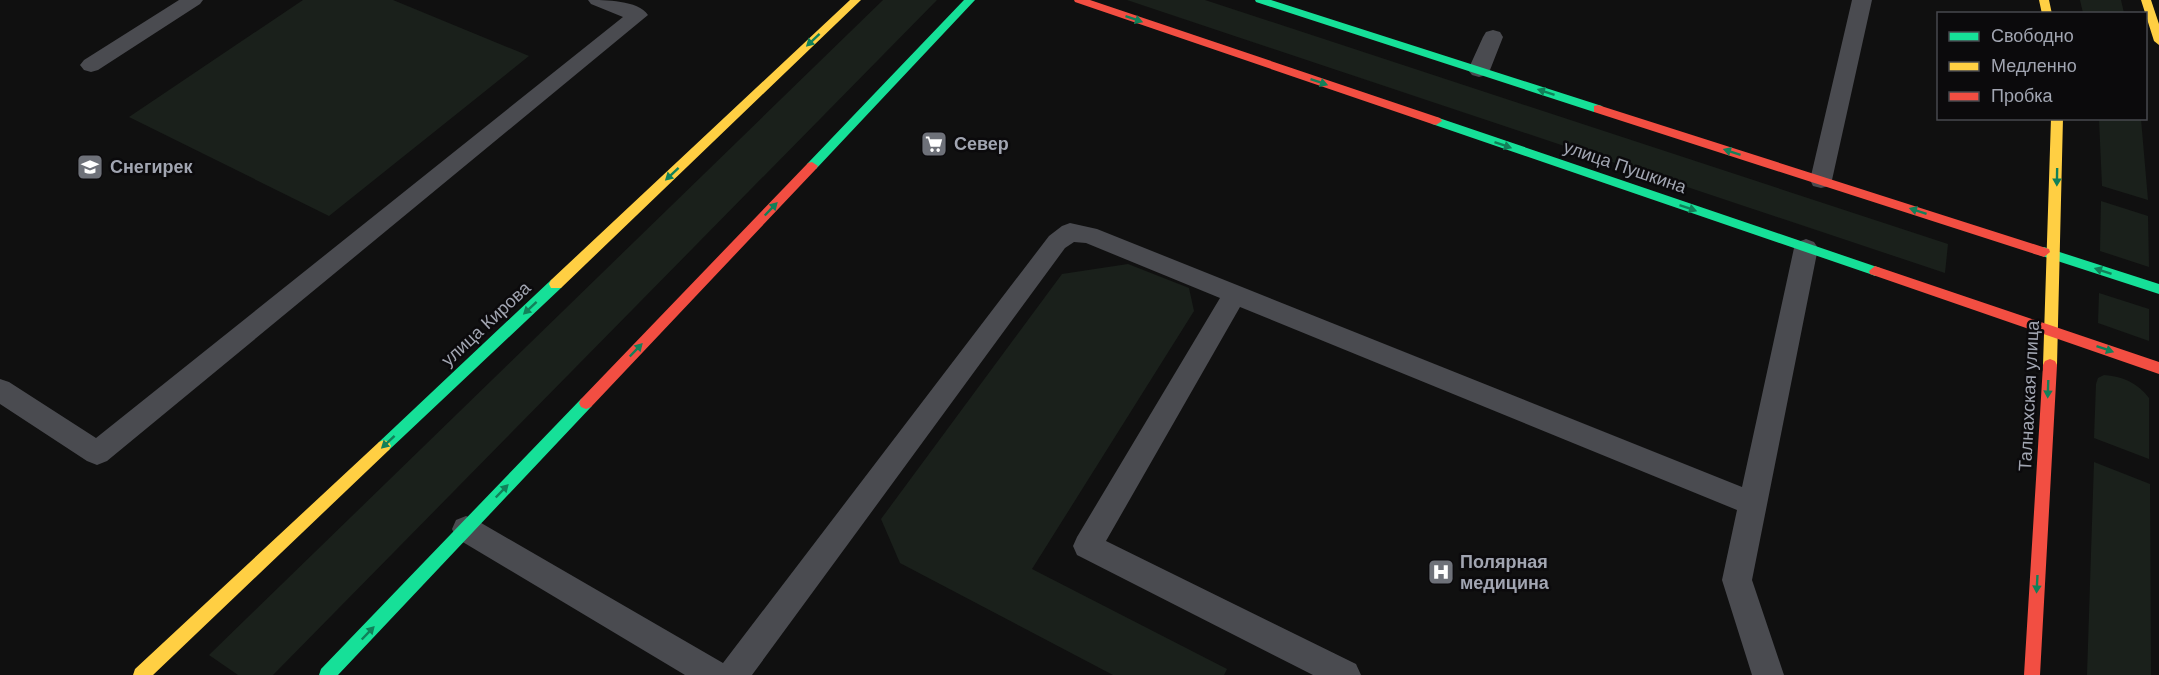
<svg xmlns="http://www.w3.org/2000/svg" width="2159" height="675" font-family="'DM Sans',sans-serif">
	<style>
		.green { fill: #1a201b }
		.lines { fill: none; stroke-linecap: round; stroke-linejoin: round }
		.lane { fill: #4a4b50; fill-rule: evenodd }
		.fast { fill: #16e098; fill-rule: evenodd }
		.slow { fill: #ffcf43; fill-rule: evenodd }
		.jam { fill: #f24e42; fill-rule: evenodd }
		.oneway { fill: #118059 }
		.labels { text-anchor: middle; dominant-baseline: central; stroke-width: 5; stroke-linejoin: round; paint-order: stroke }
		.poi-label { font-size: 18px; font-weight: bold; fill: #a1a5b1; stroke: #0b0a0c; text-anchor: start }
		.street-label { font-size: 18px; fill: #a1a5b1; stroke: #0b0a0c }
	</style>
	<rect width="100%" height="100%" fill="#101010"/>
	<!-- green -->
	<path class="green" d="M303,0H393L529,56L329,216L129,117Z
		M883,0H937L273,675H238L209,655Z
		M1127,0H1205L1948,244L1945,273Z
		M2080,0H2121L2124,13H2083Z
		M2099,119H2141L2148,200L2102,186Z
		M2101,201L2148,216L2149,267L2100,251Z
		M1128,264L1189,288L1194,311L1032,569L1227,669L1224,675H1113L900,563L881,519L1062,274Z
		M2099,293L2149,309V341L2098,323Z
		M2104,375C2122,376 2138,383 2149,398V459L2094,438L2096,384L2098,378Z
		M2094,462L2150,484L2151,675H2087Z"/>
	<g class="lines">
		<!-- lane -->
		<path class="lane" d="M179,0H203L200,4L98,70L91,72L84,70L80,65L84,60Z
			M588,0C605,0 638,0 648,15L107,461L97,465L87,461L0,404V379L9,382L96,438L623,17L591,4Z
			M1852,0H1872L1832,180L1829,186L1821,188L1813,186L1810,180Z
			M1493,30L1500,32L1503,37L1490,70L1486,75L1479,77L1472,75L1468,70L1483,37L1486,32Z
			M1070,223L1097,229L1742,487L1794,248L1798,242L1806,239L1814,242L1818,248L1752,580L1784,675H1752L1722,580L1737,510L1240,307L1106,541L1356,664L1361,675H1313L1077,555L1073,546L1077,537L1220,298L1086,243L1074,242L1065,248L752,675H685L456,538L452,529L456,520L466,516L476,520L723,663L1049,236L1062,226Z"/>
		<!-- fast -->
		<path class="fast" d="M964,0H975L816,169H808L806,166L808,163Z
			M1255,0H1271L1602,106L1604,109L1602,112H1594L1256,2Z
			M1436,117L1880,268L1881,271L1875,276L1870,274L1432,124L1430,121Z
			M2044,247L2159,284V294L2039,255L2038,252L2039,249Z
			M556,279L561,280L563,284L561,288L389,450L384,452L379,450L377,446L379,442L551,280Z
			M586,397L591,399L593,403L591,407L338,675H319L321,669L581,399Z"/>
		<!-- slow -->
		<path class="slow" d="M850,0H861L561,288H551L549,284L551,280Z
			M2039,0H2049L2052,14H2042Z
			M2141,0H2151L2159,24V45L2154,41Z
			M2051,118H2063L2057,365L2055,369H2045L2043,365Z
			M384,440L389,442L391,446L389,450L153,675H133L135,669L379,442Z"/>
		<!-- jam -->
		<path class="jam" d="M1074,0H1090L1440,118L1442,121L1436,125L1432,124L1075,2Z
			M1598,105L2049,249L2050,252L2044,257L1594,112V106Z
			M812,162L818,166L816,169L591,407L586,409L581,407L579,403L581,399L808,163Z
			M1875,266L2159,362V374L1870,274L1869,271Z
			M2050,359L2055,361L2057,365L2040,675H2024L2043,365L2045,361Z"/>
	</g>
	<!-- one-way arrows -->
	<defs><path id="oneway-solid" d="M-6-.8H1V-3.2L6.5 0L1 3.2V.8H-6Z" transform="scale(1.5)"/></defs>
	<g class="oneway">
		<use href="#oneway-solid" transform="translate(1134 19) rotate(19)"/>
		<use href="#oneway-solid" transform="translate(813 40) rotate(137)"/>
		<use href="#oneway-solid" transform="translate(1319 82) rotate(19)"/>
		<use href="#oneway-solid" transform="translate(1546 92) rotate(-162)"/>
		<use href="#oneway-solid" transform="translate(1503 145) rotate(19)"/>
		<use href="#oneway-solid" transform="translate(1732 152) rotate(-162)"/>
		<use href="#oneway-solid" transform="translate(672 174) rotate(137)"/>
		<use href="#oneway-solid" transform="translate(2057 177) rotate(91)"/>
		<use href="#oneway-solid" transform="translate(1688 208) rotate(19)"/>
		<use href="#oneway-solid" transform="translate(771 209) rotate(-46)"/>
		<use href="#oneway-solid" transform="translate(1918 211) rotate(-162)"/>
		<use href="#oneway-solid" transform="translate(2103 271) rotate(-162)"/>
		<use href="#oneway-solid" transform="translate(530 308) rotate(137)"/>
		<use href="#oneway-solid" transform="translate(2105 349) rotate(19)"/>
		<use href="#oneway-solid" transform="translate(636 350) rotate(-46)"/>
		<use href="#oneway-solid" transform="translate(2048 389) rotate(92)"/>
		<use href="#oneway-solid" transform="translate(388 442) rotate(137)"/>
		<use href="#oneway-solid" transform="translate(502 491) rotate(-46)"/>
		<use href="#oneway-solid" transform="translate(2037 584) rotate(93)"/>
		<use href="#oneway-solid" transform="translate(368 633) rotate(-46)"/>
	</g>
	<!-- icons -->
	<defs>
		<symbol id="supermarket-square" viewBox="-11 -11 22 22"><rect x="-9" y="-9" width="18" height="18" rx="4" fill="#6e7179" stroke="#0b0a0c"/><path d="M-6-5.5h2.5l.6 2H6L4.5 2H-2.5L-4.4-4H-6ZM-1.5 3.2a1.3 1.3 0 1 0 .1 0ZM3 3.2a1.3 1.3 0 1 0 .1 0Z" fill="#fff"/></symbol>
		<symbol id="school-square" viewBox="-11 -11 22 22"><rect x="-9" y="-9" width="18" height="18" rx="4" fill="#6e7179" stroke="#0b0a0c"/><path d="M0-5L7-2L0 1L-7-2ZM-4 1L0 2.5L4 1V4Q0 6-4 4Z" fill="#fff"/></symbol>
		<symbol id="hospital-square" viewBox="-11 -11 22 22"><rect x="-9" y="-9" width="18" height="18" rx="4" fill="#6e7179" stroke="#0b0a0c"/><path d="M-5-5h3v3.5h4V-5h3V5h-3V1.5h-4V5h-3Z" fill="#fff"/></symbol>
	</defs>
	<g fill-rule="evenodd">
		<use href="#supermarket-square" x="919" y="129" width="30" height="30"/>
		<use href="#school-square" x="75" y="152" width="30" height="30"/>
		<use href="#hospital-square" x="1426" y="557" width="30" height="30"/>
	</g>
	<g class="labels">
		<!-- poi labels -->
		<g class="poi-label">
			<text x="954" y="144">Север</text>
			<text x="110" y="167">Снегирек</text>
			<text x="1460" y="562">Полярная<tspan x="1460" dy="21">медицина</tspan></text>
		</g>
		<!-- street labels -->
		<g class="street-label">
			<text transform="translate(1625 167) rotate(19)">улица Пушкина</text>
			<text transform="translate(486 324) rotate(-43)">улица Кирова</text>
			<text transform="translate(2029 396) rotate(-87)">Талнахская улица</text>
		</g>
	</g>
	<!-- legend -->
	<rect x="1937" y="12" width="210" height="108" fill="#0b0a0c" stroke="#47484e" stroke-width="1.5"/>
	<rect x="1949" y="32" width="30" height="9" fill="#16e098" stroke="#47484e" stroke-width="1.5"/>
	<text x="1991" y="42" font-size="18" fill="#a1a5b1">Свободно</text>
	<rect x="1949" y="62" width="30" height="9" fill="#ffcf43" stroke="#47484e" stroke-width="1.5"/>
	<text x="1991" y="72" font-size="18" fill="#a1a5b1">Медленно</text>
	<rect x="1949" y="92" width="30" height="9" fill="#f24e42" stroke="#47484e" stroke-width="1.5"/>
	<text x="1991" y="102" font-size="18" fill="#a1a5b1">Пробка</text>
</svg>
